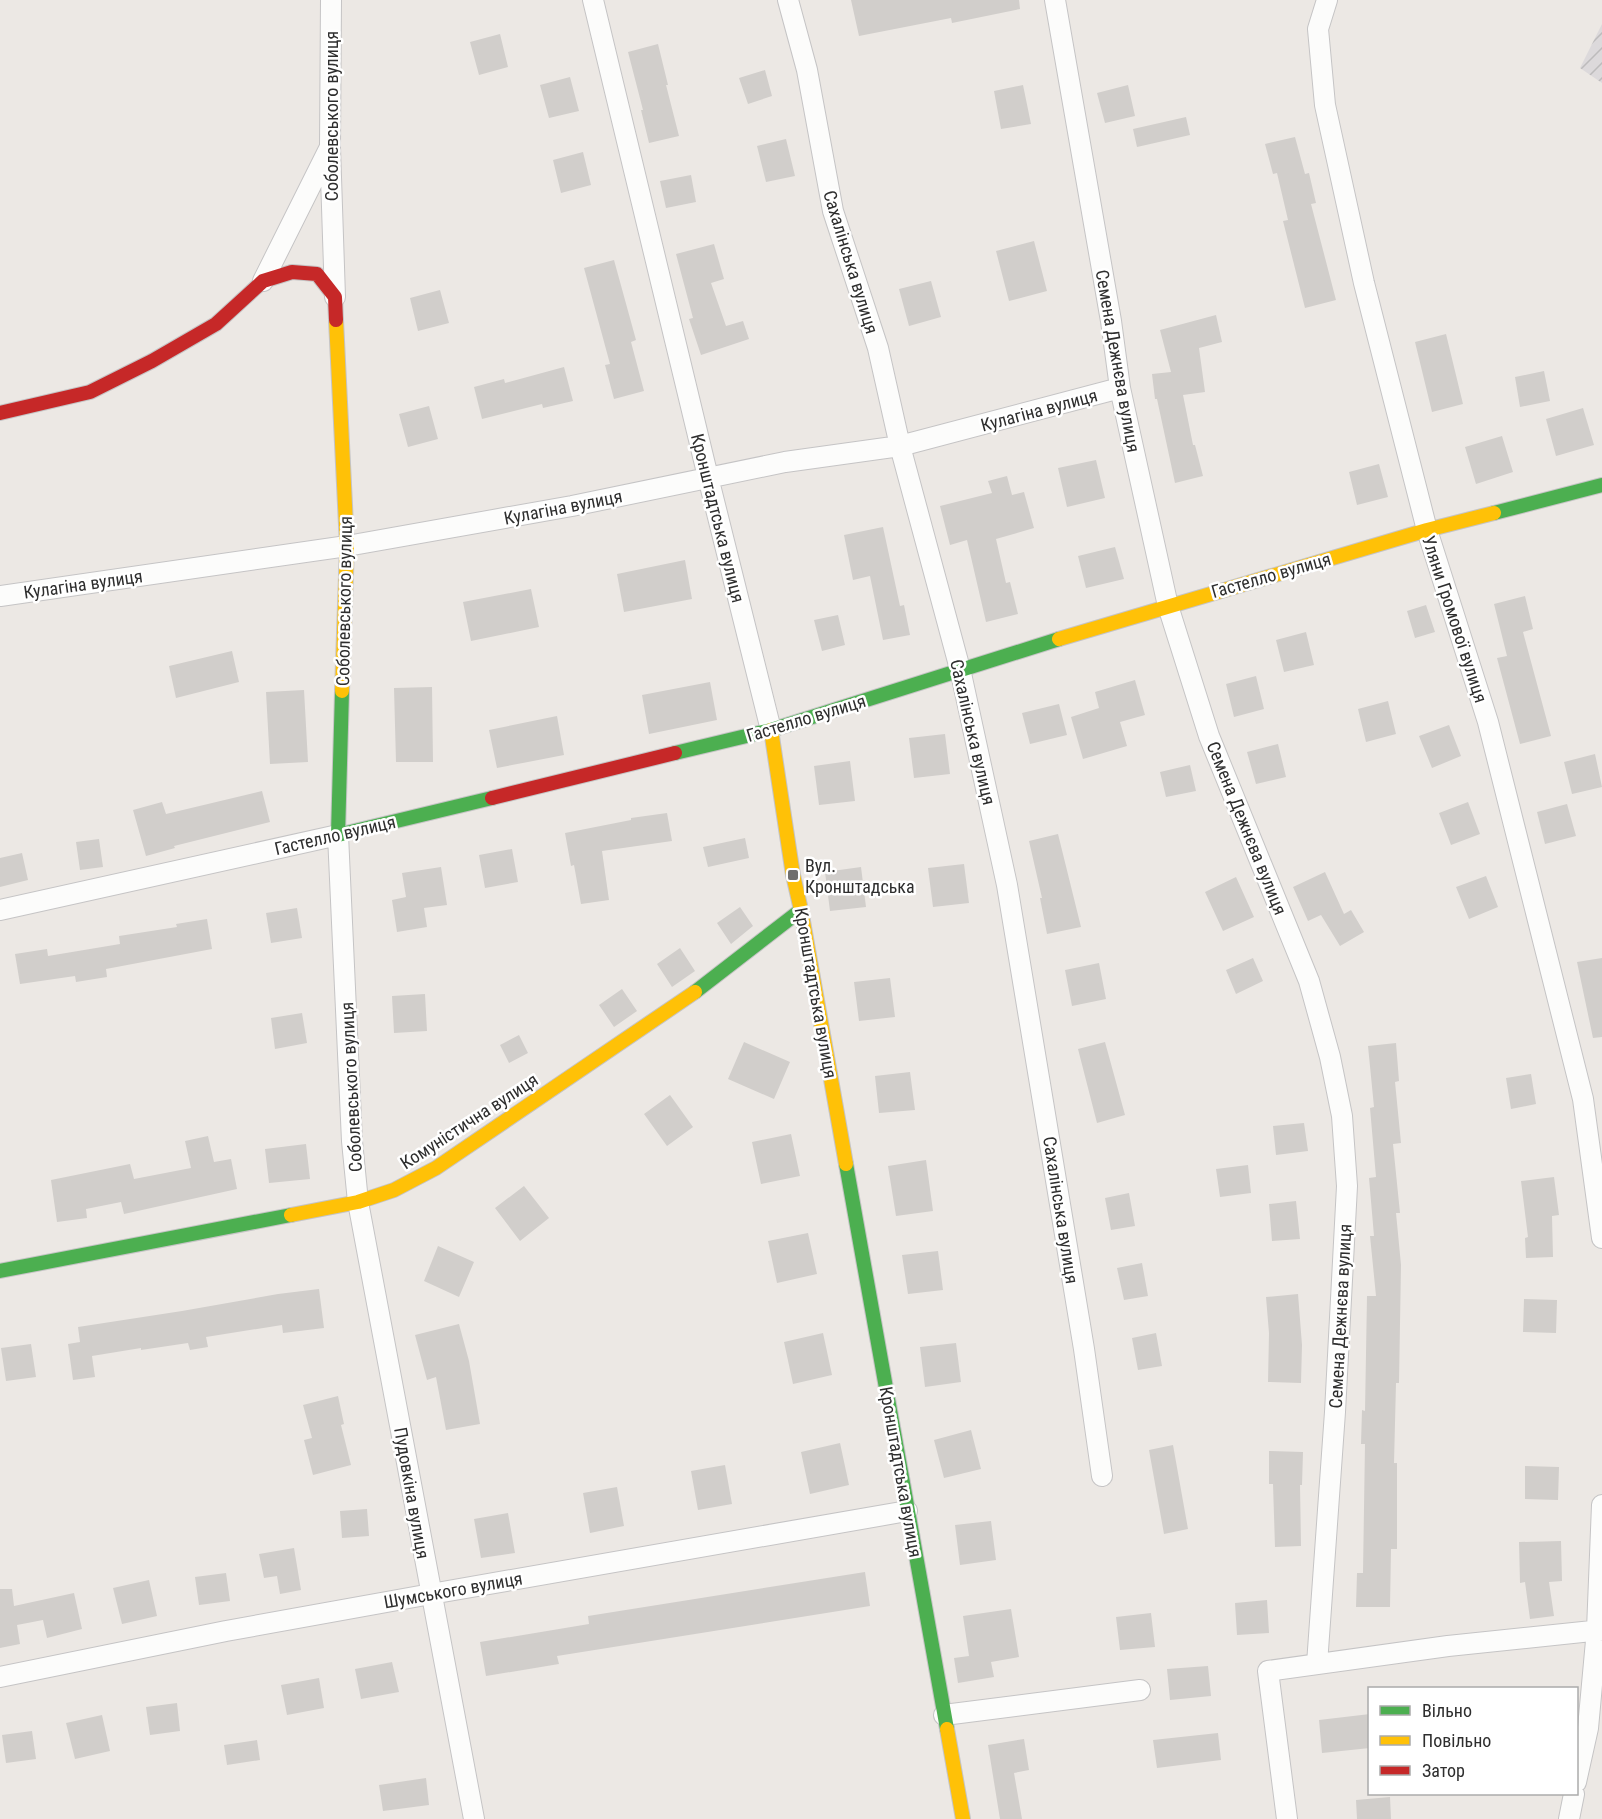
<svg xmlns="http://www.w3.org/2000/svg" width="1602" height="1819" font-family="'Roboto Condensed',sans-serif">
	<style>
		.industrial { fill: url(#industrial-furrows) }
		.building { fill: #d1cecb }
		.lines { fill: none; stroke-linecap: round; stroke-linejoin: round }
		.street-casing { stroke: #c5c4c5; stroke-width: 22 }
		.fast-casing { stroke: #c5c4c5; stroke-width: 16 }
		.slow-casing { stroke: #c5c4c5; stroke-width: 16 }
		.jam-casing { stroke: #c5c4c5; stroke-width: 16 }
		.street { stroke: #fcfcfb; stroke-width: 20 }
		.fast { stroke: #4caf50; stroke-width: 14 }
		.slow { stroke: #ffc107; stroke-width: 14 }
		.jam { stroke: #c62828; stroke-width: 14 }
		.poi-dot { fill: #706f6e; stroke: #fff; stroke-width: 2 }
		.labels { text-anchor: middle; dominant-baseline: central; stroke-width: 5; stroke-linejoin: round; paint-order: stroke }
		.street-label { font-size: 18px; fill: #2e2e2e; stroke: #fff }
		.poi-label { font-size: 18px; fill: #2e2e2e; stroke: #fff; text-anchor: start }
	</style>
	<defs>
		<pattern id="industrial-furrows" width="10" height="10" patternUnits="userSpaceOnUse" patternTransform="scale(1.5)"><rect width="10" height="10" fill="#dcd9db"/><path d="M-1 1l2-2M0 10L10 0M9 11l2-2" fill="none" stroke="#bdbbbc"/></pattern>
	</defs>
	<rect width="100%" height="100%" fill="#ece8e4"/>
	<!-- industrial -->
	<path class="industrial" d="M1602,24V83L1580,68Z"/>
	<!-- building -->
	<path class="building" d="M851,0H1019L1020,9L952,23L951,18L859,36Z
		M500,34L508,67L479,75L470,42Z
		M658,44L668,85H666L679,136L649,143L641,110H643L628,52Z
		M765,70L772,96L748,104L739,78Z
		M570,77L579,111L549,118L540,85Z
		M1023,85L1031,124L1001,129L994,91Z
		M1128,85L1135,116L1105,123L1097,93Z
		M1186,117L1190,135L1137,147L1133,129Z
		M1295,137L1305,174L1309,173L1316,203L1311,204L1336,300L1305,308L1283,221L1288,220L1277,173L1273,174L1265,144Z
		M786,139L795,176L766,182L757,146Z
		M583,152L591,185L561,193L553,160Z
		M691,175L696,202L666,208L660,181Z
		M1034,241L1047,291L1009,301L996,251Z
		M714,244L724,279L711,283L726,326L743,321L749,339L701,355L689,319L693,318L676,254Z
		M614,260L636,340L631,342L644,391L614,399L605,365L610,364L584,268Z
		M931,281L941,317L909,326L899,289Z
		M440,290L449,323L418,331L410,298Z
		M1216,315L1222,342L1199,348L1205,392L1183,395L1193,445H1195L1203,476L1175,483L1157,399H1155L1152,374L1171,372L1160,330Z
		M1446,334L1463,404L1432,412L1415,342Z
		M564,367L573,401L543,408L542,404L482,419L474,387L504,379L505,383Z
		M1544,371L1550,401L1520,407L1515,377Z
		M429,406L438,439L408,447L399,414Z
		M1583,408L1594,445L1556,456L1546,419Z
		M1502,436L1513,472L1476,484L1465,447Z
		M1096,460L1105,498L1067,507L1058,468Z
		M1379,464L1388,497L1357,505L1349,472Z
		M1007,476L1012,495L1024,492L1034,528L996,539L1006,583L1010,582L1018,614L986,622L967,540L950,545L940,506L992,493L988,481Z
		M883,527L900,606L904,605L910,635L883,640L870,576L853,580L844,535Z
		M1115,547L1124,579L1086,588L1078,556Z
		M685,560L692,599L624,612L617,574Z
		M531,589L539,627L471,641L463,602Z
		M1525,596L1533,629L1523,632L1551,736L1520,744L1497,658L1507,656L1494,604Z
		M1426,605L1435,632L1415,638L1407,611Z
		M838,615L845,645L822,651L814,620Z
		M1306,632L1314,665L1284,672L1276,640Z
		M232,651L239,682L176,698L169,666Z
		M1256,676L1264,709L1234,717L1226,684Z
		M1135,680L1145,715L1120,722L1127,746L1083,759L1071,717L1099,708L1095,692Z
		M710,682L717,720L649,734L642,695Z
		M432,687L433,762H396L394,688Z
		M304,690L308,762L270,764L266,692Z
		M1388,701L1396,734L1366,742L1358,709Z
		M1059,704L1067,735L1030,744L1022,713Z
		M557,716L564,755L497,768L489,730Z
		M1449,725L1461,756L1432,768L1419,736Z
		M945,734L950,774L914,778L909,738Z
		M1278,744L1286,777L1256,784L1247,752Z
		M1595,754L1602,787L1572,794L1564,762Z
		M850,761L855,801L819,805L814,766Z
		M1190,765L1196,791L1166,797L1160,772Z
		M262,791L270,822L174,846L175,848L146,856L133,810L162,802L166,814Z
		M1468,802L1480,834L1451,845L1439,813Z
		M1567,804L1576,836L1545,844L1537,812Z
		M667,813L672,841L602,851L609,900L581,904L574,865L571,866L565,833L631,820V818Z
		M1058,834L1081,927L1047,934L1040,898H1042L1029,841Z
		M745,838L749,858L708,867L703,847Z
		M99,839L103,867L80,870L76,842Z
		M512,849L518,882L485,888L479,855Z
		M22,853L28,880L0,887V858Z
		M964,864L969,903L933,907L928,868Z
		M441,867L447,905L424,908L427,927L397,932L392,900L406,897L402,873Z
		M861,867L866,907L830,911L825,872Z
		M1325,872L1344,914L1351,910L1364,932L1340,946L1321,915L1308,921L1293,887Z
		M1486,876L1498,907L1469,919L1456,887Z
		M1236,877L1254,917L1223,931L1205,892Z
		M740,907L753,926L731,944L717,923Z
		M297,908L302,938L271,943L266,913Z
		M207,919L212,949L106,969L107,977L76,982L75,976L20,984L15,954L47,949L48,956L120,944L119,936L177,927L176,924Z
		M680,948L695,971L672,987L657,964Z
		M1253,958L1263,981L1236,994L1226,970Z
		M1602,958V1037L1593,1038L1577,962Z
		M1099,963L1106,999L1072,1006L1065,970Z
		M890,978L895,1017L859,1021L854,982Z
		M622,989L637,1011L614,1027L599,1005Z
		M425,994L427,1031L394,1033L392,996Z
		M302,1013L307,1043L275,1049L271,1018Z
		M519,1035L528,1053L509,1063L500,1045Z
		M744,1042L790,1062L774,1099L728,1079Z
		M1105,1042L1125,1115L1097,1123L1078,1049Z
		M1396,1043L1399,1081L1395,1082L1401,1143L1393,1144L1400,1213H1396L1401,1265L1399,1383H1396L1394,1463H1397V1549H1391L1390,1607H1356L1357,1573H1363L1365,1444H1361L1362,1410L1365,1411L1367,1296H1376L1370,1236H1374L1369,1178L1376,1177L1370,1108L1374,1107L1368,1046Z
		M910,1072L915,1110L879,1113L875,1076Z
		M1531,1074L1536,1104L1511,1109L1506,1078Z
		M670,1095L693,1127L667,1146L644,1114Z
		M1304,1123L1308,1151L1276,1155L1273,1126Z
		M791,1134L800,1176L761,1184L752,1142Z
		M208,1136L214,1162L231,1159L237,1189L124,1214L121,1202L86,1209L87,1218L57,1222L51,1180L130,1164L134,1179L191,1168L185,1141Z
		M306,1144L310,1179L269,1183L265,1149Z
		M926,1160L933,1211L896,1216L888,1166Z
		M1248,1165L1251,1193L1220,1197L1216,1169Z
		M1554,1177L1559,1215L1552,1216L1553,1257L1526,1258L1525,1238L1528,1237L1521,1181Z
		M524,1186L549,1218L520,1241L495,1208Z
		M1129,1193L1135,1226L1111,1230L1105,1198Z
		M1296,1201L1300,1239L1272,1241L1269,1204Z
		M808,1233L817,1274L777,1283L768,1241Z
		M438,1246L474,1262L459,1297L424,1281Z
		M938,1251L943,1290L908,1294L902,1255Z
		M1142,1263L1148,1296L1124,1300L1117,1268Z
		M319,1289L324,1328L283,1333L282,1325L206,1337L208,1347L190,1350L188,1343L141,1350V1348L92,1356L95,1377L73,1380L68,1344L80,1342L78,1327L182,1311L278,1294Z
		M1298,1294L1302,1345L1301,1383L1268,1382L1269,1333L1266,1297Z
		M1524,1299L1557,1300L1556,1333L1523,1332Z
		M459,1324L469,1361L480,1424L446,1430L436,1377L427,1380L415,1335Z
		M823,1333L832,1375L793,1384L784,1342Z
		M1156,1333L1162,1366L1138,1370L1132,1338Z
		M956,1343L961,1382L925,1387L920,1347Z
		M31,1344L36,1377L6,1381L1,1348Z
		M338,1396L344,1424L341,1425L351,1465L313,1475L304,1440L312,1438L303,1405Z
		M971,1430L981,1469L944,1478L934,1440Z
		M840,1443L849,1485L810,1494L801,1452Z
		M1173,1445L1188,1529L1164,1534L1149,1450Z
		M1269,1451L1303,1452L1302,1485H1300L1301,1546L1275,1547L1273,1484H1269Z
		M725,1465L732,1504L698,1510L691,1471Z
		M1525,1466L1559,1467L1558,1500L1525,1499Z
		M617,1487L624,1526L590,1533L583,1493Z
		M367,1509L369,1536L342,1538L340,1511Z
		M508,1513L515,1553L481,1558L474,1519Z
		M991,1521L996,1560L960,1565L955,1525Z
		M1561,1541L1562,1581L1549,1582L1554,1616L1530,1619L1525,1582L1520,1583L1519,1542Z
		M294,1548L301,1590L280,1594L277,1576L264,1578L259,1554Z
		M865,1572L870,1606L557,1656L559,1664L486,1676L480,1642L589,1624L588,1616Z
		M226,1573L230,1601L199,1605L195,1577Z
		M149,1580L157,1616L122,1624L113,1588Z
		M0,1589H12L14,1606L74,1593L82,1629L47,1638L43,1620L17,1625L20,1644L0,1648Z
		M1267,1600L1269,1633L1237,1635L1235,1603Z
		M1011,1609L1019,1657L991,1662L994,1677L958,1683L954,1658L969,1656L963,1616Z
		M1151,1613L1155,1647L1120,1650L1116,1617Z
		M392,1662L399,1692L361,1699L355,1669Z
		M1208,1666L1211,1696L1170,1700L1167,1669Z
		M319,1678L324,1708L287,1715L281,1685Z
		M177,1703L180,1731L150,1735L146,1707Z
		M1370,1714V1748L1322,1753L1319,1720Z
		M102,1715L110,1751L75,1759L66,1723Z
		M32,1731L36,1759L6,1763L2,1735Z
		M1218,1733L1221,1760L1157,1768L1153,1740Z
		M1024,1739L1029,1770L1014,1773L1022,1819H1000L988,1745Z
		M257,1740L260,1760L227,1765L224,1745Z
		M426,1778L429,1805L383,1811L379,1785Z
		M1390,1797L1391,1819H1357L1356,1800Z"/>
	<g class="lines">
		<defs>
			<path id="street" d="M331,0L330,147L335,297
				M593,0L708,477L771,730
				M788,0L807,70L833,211L878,348L900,446L960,669L1007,885L1084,1349L1102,1476
				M1055,0L1111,321L1120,388L1168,606L1209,736L1309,981L1330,1057L1342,1116L1347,1186L1335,1412L1317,1664
				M1327,0L1318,29L1325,105L1364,283L1427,530L1488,722L1583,1099L1602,1238
				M263,281L329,149
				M0,596L347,546L572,506L785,462L900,446L1120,388
				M0,910L338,835L352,1141L358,1202L474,1819
				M0,1677L226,1631L431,1594L907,1511
				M944,1715L1140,1690
				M1576,1782L1588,1728L1597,1630L1602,1505
				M1287,1819L1268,1671L1448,1646L1602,1630
				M1569,1819L1574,1794"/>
			<path id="fast" d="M1494,513L1602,485
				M342,691L338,835L492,798
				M675,753L771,730L1059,639
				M695,992L801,910
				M846,1164L947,1729
				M0,1271L291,1215"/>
			<path id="slow" d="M336,320L347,546L342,691
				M1059,639L1427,530L1494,513
				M771,730L793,875L801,910L846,1164
				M291,1215L358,1202L394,1190L436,1168L695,992
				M947,1729L963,1819"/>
			<path id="jam" d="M0,413L90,392L152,361L216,324L263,281L292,272L317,274L335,297L336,320
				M492,798L675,753"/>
		</defs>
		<!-- street casing -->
		<use href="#street" class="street-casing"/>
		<!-- fast casing -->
		<use href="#fast" class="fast-casing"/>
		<!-- slow casing -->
		<use href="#slow" class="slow-casing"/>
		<!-- jam casing -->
		<use href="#jam" class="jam-casing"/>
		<!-- street -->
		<use href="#street" class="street"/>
		<!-- fast -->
		<use href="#fast" class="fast"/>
		<!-- slow -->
		<use href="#slow" class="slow"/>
		<!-- jam -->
		<use href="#jam" class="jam"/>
	</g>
	<!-- markers -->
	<rect class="poi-dot" x="787" y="869" width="12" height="12" rx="3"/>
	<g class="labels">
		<!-- street labels -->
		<g class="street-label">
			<text transform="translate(331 116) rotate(-90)">Соболевського вулиця</text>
			<text transform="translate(851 262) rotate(73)">Сахалінська вулиця</text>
			<text transform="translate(1118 361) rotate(80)">Семена Дежнєва вулиця</text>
			<text transform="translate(1039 410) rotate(-15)">Кулагіна вулиця</text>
			<text transform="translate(563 507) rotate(-11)">Кулагіна вулиця</text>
			<text transform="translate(718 518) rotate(76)">Кронштадтська вулиця</text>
			<text transform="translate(1271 575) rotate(-16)">Гастелло вулиця</text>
			<text transform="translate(83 584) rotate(-8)">Кулагіна вулиця</text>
			<text transform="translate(344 601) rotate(-89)">Соболевського вулиця</text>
			<text transform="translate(1455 619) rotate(72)">Уляни Громової вулиця</text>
			<text transform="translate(806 718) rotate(-17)">Гастелло вулиця</text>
			<text transform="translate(973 732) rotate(77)">Сахалінська вулиця</text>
			<text transform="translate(1247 828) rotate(68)">Семена Дежнєва вулиця</text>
			<text transform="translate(335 835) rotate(-13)">Гастелло вулиця</text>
			<text transform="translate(816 993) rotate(80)">Кронштадтська вулиця</text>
			<text transform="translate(351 1087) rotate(-93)">Соболевського вулиця</text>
			<text transform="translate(469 1121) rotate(-33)">Комуністична вулиця</text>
			<text transform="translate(1061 1210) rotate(81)">Сахалінська вулиця</text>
			<text transform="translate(1340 1316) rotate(-87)">Семена Дежнєва вулиця</text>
			<text transform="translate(901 1472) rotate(80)">Кронштадтська вулиця</text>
			<text transform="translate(412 1493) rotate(80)">Пудовкіна вулиця</text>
			<text transform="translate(453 1590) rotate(-10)">Шумського вулиця</text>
		</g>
		<!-- poi labels -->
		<g class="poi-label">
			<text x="805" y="865">Вул.<tspan x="805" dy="21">Кронштадська</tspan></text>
		</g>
	</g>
	<!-- legend -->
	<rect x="1368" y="1687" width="210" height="108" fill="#ffffff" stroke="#ababab" stroke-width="1.5"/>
	<rect x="1380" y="1706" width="30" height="9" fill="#4caf50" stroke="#ababab" stroke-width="1.5"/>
	<text x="1422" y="1717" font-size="18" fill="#2e2e2e">Вільно</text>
	<rect x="1380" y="1736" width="30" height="9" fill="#ffc107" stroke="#ababab" stroke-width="1.5"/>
	<text x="1422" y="1747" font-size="18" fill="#2e2e2e">Повільно</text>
	<rect x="1380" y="1766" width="30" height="9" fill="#c62828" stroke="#ababab" stroke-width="1.5"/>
	<text x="1422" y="1777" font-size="18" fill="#2e2e2e">Затор</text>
</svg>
